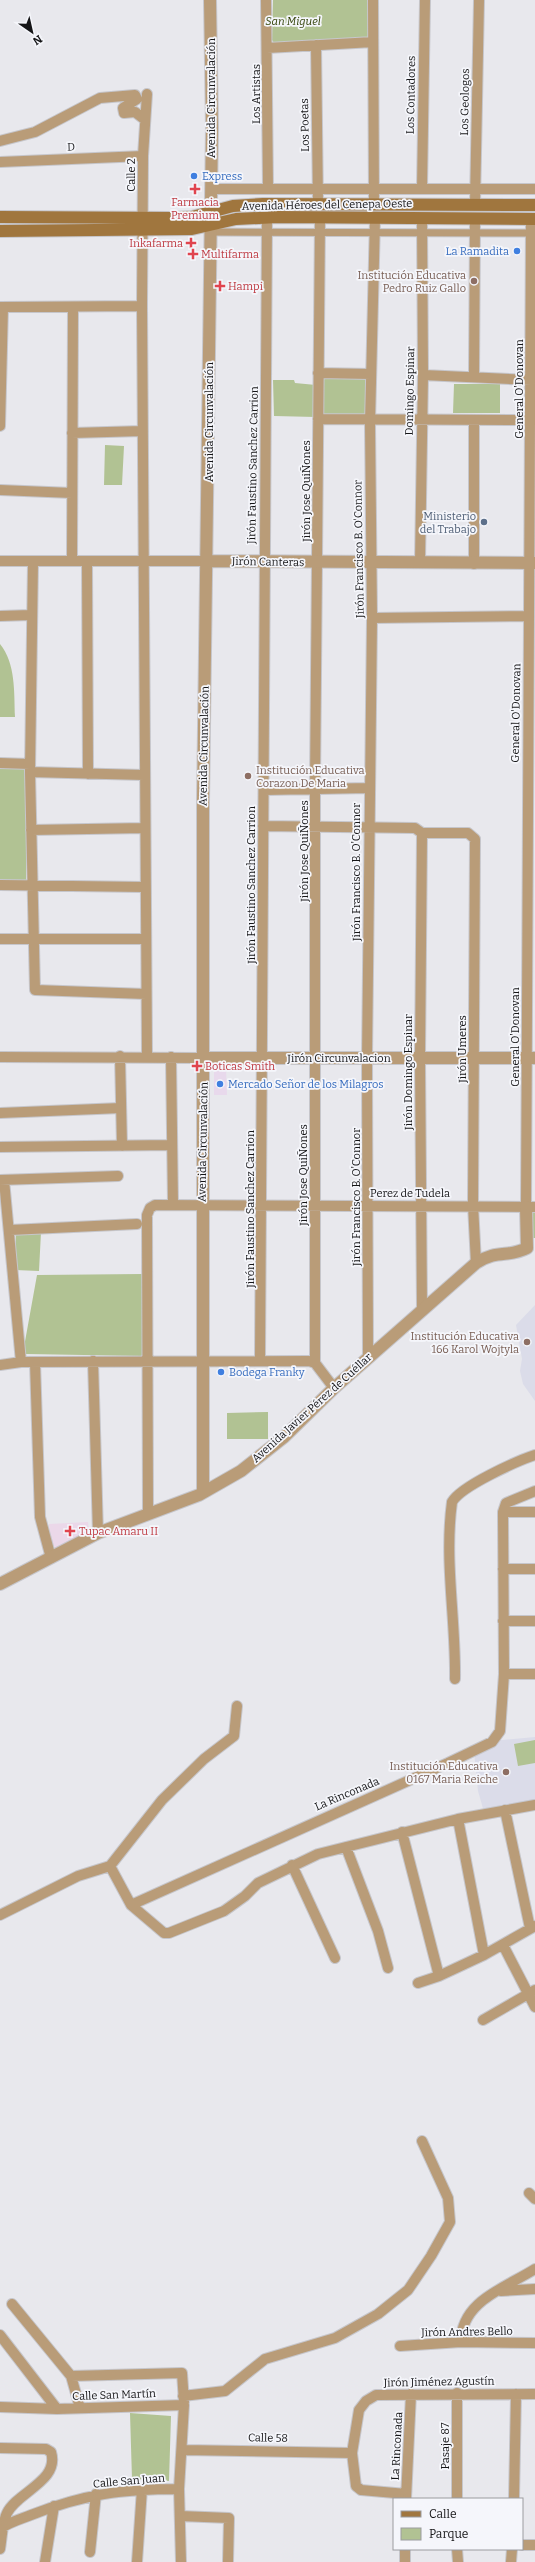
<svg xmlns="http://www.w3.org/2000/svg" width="535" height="2562" font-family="Bitter,serif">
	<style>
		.commercial { fill: #e8d9ec }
		.built { fill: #dbdce9 }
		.medical { fill: #ebd8e9 }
		.green { fill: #b1c293 }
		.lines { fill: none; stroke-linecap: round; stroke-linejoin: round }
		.pedestrian-casing { stroke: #c6c6cb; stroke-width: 9 }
		.minor-casing { stroke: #c6c6cb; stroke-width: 12 }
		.tertiary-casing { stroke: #c6c6cb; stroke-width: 14 }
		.secondary-casing { stroke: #c6c6cb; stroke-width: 14 }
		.pedestrian { stroke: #b99c78; stroke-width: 7 }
		.minor { stroke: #b99c78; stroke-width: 10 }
		.tertiary { stroke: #b99c78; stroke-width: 12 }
		.secondary { stroke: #a0763e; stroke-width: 12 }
		.shop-dot { fill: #3f7fe0; stroke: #f5f6fb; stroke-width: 1.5 }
		.health-dot { fill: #e0444e; stroke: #f5f6fb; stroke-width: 1.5 }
		.education-dot { fill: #8d6e63; stroke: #f5f6fb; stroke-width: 1.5 }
		.service-dot { fill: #5c6f8a; stroke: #f5f6fb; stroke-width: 1.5 }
		.labels { text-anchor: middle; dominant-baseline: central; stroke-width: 3.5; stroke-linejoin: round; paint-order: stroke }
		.park-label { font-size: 11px; font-style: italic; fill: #2e3e02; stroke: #f5f6fb }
		.street-label { font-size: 11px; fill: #151517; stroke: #f5f6fb }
		.shop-label { font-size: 11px; fill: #366cbe; stroke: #f5f6fb; text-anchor: start }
		.health-label { font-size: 11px; fill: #be3a42; stroke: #f5f6fb; text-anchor: start }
		.education-label { font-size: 11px; fill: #785e54; stroke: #f5f6fb; text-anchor: end }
		.service-label { font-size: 11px; fill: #4e5e75; stroke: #f5f6fb; text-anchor: end }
	</style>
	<rect width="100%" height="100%" fill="#e8e8ed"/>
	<!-- commercial -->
	<path class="commercial" d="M226,1068L227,1095H214V1072L217,1070Z"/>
	<!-- built -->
	<path class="built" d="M535,1305V1401L523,1384L520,1371L522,1359L516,1325Z
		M535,1737V1800L517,1808L484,1812L478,1791L474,1752L501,1740Z"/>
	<!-- medical -->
	<path class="medical" d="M88,1522L90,1537L57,1552L50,1538L49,1524Z"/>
	<!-- green -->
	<path class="green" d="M273,0H370V38L274,43L272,40Z
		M369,377V418L321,417V378Z
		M273,380H294L295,383L316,385V417L274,416Z
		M454,384H500V413H453Z
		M105,445L124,446L122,485H104Z
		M0,644C16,664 14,692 15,717H0Z
		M0,769H26V881L0,880Z
		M531,1211H535V1238H531Z
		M16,1232H41L39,1271L15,1270Z
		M142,1274V1356L26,1354L24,1347L37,1275Z
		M268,1412V1439H227V1413Z
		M535,1740V1763L518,1766L514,1744Z
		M130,2413L171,2416L169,2481L132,2479Z"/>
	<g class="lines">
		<defs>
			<path id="pedestrian" d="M210,232L534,233"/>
			<path id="minor" d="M266,0L268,189
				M373,0L374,204
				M316,45L318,204
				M267,48L373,42
				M147,94L143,156L142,306L147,1056
				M0,141L35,132L100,98L135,95L137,99L123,108L124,113L135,112L144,119
				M0,162L143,156
				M211,189H535
				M422,189L425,0
				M475,204L479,0
				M0,307L142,306
				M318,373L371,374
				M423,375L531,380
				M474,377L475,219
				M318,419L535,420
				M0,426L3,307
				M72,433L142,431
				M0,490L72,493
				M0,561H208
				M33,561L30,772L35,990L146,994
				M72,561L73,308
				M87,561L88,774
				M420,563L423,375L422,219
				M474,564V421
				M0,616L31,615
				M372,618L529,616
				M0,763L30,764
				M30,772L144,775
				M264,790L369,788
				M263,826L415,828L422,833
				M31,830L144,828
				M422,833H468L475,839L473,1205L476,1263
				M0,885L144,887
				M0,939H145
				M120,1056L122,1146
				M0,1057L204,1058
				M171,1057L173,1205
				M0,1113L121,1108
				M0,1147L172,1145
				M0,1180L118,1176
				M4,1180L21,1362
				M526,1207L531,219
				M10,1230L137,1224
				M422,1311L420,1058L422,833
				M368,1358L367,1059L372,618L370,423L375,219
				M260,1359L267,218
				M93,1361L98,1533
				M35,1362L40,1517L51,1558
				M315,1363V787L320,218
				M0,1365L21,1362L309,1361L315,1363L334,1388
				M503,1512H535
				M148,1514L147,1215L150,1208L155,1205L535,1207
				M503,1569H535
				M503,1621H535
				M504,1674H535
				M455,1679C456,1620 444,1561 452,1502C461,1486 517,1461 535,1455
				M505,1810L530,1928
				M458,1819L484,1955
				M402,1832L439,1976
				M346,1847L378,1931L388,1968
				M292,1865L335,1958
				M110,1866L131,1905L164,1933H169L224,1911L245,1896L258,1883L318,1854L458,1819L535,1805
				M131,1905L448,1763L492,1742L500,1731L504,1674L503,1512L506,1503L535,1491
				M0,1915L78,1876L110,1866L162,1800L204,1759L234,1736L237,1706
				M503,1945L535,2007
				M418,1983L439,1976L484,1955L535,1926
				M483,2020L535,1990
				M529,2193L535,2199
				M501,2291L535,2289
				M12,2304L71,2376L80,2408
				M0,2335L57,2409
				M461,2342C461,2301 505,2288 535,2269
				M400,2346L461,2342L535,2343
				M71,2376L182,2373L184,2402
				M457,2393V2499
				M183,2396L225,2391L265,2359L335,2338L378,2314L408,2290L431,2256L450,2222L448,2198L422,2141
				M0,2407L57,2409L184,2405L179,2489C123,2489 84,2494 31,2515C21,2519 9,2522 0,2529
				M0,2448L46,2449L51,2452C60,2481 17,2492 7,2513C2,2523 2,2538 0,2549
				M183,2450L352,2453
				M179,2489L181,2562
				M406,2494L361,2490L356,2486L352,2453L359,2410L366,2401L376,2395L535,2394
				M406,2499L411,2394
				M514,2499L516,2394
				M180,2516L229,2518L228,2562
				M522,2545H535
				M405,2549V2562
				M457,2549L458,2562
				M90,2552L96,2494
				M45,2562L54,2506
				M137,2562L142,2489
				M511,2562L512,2549"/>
			<path id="tertiary" d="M208,561L535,563
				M204,1058H535
				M203,1491V802L212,127L210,0
				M0,1584L98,1533L199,1495L241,1471L284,1437L334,1388L476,1263C498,1249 508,1258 527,1248L526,1207"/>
			<path id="secondary" d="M0,217L175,218L192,217L233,206L263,204L535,205
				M0,231L192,229L236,219L278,217L535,219"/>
		</defs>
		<!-- pedestrian casing -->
		<use href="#pedestrian" class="pedestrian-casing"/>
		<!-- minor casing -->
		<use href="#minor" class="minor-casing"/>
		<!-- tertiary casing -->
		<use href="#tertiary" class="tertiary-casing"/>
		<!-- secondary casing -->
		<use href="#secondary" class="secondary-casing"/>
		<!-- pedestrian -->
		<use href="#pedestrian" class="pedestrian"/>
		<!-- minor -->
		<use href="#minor" class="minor"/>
		<!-- tertiary -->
		<use href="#tertiary" class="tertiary"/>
		<!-- secondary -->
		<use href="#secondary" class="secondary"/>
	</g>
	<!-- markers -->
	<g class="shop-dot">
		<circle cx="194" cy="176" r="4"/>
		<circle cx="517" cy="251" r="4"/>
		<circle cx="220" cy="1084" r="4"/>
		<circle cx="221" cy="1372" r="4"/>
	</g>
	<g class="health-dot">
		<path d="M193 183h4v4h4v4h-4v4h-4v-4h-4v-4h4z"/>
		<path d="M189 237h4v4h4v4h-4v4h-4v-4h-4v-4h4z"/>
		<path d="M191 248h4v4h4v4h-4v4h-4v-4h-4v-4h4z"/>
		<path d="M218 280h4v4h4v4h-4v4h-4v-4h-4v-4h4z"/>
		<path d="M195 1060h4v4h4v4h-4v4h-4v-4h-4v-4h4z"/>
		<path d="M68 1525h4v4h4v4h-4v4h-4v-4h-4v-4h4z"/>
	</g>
	<g class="education-dot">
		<circle cx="474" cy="281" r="4"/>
		<circle cx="248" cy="776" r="4"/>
		<circle cx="527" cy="1342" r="4"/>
		<circle cx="506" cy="1772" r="4"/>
	</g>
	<circle class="service-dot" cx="484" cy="522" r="4"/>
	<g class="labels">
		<!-- park labels -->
		<g class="park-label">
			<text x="293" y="21">San Miguel</text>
		</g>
		<!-- street labels -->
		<g class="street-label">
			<text transform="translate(256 94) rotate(-90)">Los Artistas</text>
			<text transform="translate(411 95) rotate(-89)">Los Contadores</text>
			<text transform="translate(211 98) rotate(-90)">Avenida Circunvalación</text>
			<text transform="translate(465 102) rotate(-89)">Los Geologos</text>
			<text transform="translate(305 125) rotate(-91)">Los Poetas</text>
			<text transform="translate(71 147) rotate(-2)">D</text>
			<text transform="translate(131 175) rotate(-90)">Calle 2</text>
			<text transform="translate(327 205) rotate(-1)">Avenida Héroes del Cenepa Oeste</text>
			<text transform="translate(519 389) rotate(-90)">General O'Donovan</text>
			<text transform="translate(410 391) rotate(-89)">Domingo Espinar</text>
			<text transform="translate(209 422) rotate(-90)">Avenida Circunvalación</text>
			<text transform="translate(253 465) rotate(-89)">Jirón Faustino Sanchez Carrion</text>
			<text transform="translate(306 491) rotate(-90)">Jirón Jose QuiÑones</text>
			<text transform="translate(359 549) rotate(-91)">Jirón Francisco B. O'Connor</text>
			<text transform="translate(268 562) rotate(1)">Jirón Canteras</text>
			<text transform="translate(516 713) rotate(-89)">General O'Donovan</text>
			<text transform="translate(204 746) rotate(-89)">Avenida Circunvalación</text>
			<text transform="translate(304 851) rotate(-90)">Jirón Jose QuiÑones</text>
			<text transform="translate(356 872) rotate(-90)">Jirón Francisco B. O'Connor</text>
			<text transform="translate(251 885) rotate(-90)">Jirón Faustino Sanchez Carrion</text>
			<text transform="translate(515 1037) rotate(-90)">General O'Donovan</text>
			<text transform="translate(462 1049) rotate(-90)">Jirón Umeres</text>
			<text x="339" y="1058">Jirón Circunvalacion</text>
			<text transform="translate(408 1072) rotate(-90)">Jirón Domingo Espinar</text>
			<text transform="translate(203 1142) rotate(-89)">Avenida Circunvalación</text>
			<text transform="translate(303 1175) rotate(-90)">Jirón Jose QuiÑones</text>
			<text x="410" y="1193">Perez de Tudela</text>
			<text transform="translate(356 1197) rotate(-90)">Jirón Francisco B. O'Connor</text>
			<text transform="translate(250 1209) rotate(-90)">Jirón Faustino Sanchez Carrion</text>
			<text transform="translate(312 1408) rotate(-42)">Avenida Javier Pérez de Cuéllar</text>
			<text transform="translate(347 1794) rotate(-23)">La Rinconada</text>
			<text transform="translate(467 2332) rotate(-1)">Jirón Andres Bello</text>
			<text transform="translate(439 2382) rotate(-1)">Jirón Jiménez Agustín</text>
			<text transform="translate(114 2395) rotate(-2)">Calle San Martín</text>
			<text transform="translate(268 2438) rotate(1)">Calle 58</text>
			<text transform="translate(397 2446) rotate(-87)">La Rinconada</text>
			<text transform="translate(445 2446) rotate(-90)">Pasaje 87</text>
			<text transform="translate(129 2481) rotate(-5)">Calle San Juan</text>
		</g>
		<!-- shop labels -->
		<g class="shop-label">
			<text x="202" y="176">Express</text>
			<text x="509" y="251" text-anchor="end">La Ramadita</text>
			<text x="228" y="1084">Mercado Señor de los Milagros</text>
			<text x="229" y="1372">Bodega Franky</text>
		</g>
		<!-- health labels -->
		<g class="health-label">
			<text x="195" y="202" text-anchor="middle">Farmacia<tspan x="195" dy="13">Premium</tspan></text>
			<text x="183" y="243" text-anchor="end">Inkafarma</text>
			<text x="201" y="254">Multifarma</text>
			<text x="228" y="286">Hampi</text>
			<text x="205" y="1066">Boticas Smith</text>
			<text x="79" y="1531">Tupac Amaru II</text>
		</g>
		<!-- education labels -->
		<g class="education-label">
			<text x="466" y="275">Institución Educativa<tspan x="466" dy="13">Pedro Ruiz Gallo</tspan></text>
			<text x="256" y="770" text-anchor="start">Institución Educativa<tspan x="256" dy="13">Corazon De Maria</tspan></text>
			<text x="519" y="1336">Institución Educativa<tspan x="519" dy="13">166 Karol Wojtyla</tspan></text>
			<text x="498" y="1766">Institución Educativa<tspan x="498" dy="13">0167 Maria Reiche</tspan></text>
		</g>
		<!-- service labels -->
		<g class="service-label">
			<text x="476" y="516">Ministerio<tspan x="476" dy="13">del Trabajo</tspan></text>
		</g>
	</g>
	<!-- legend -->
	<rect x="393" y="2498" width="130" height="52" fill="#f5f6fb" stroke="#9b9ca0"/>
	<rect x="401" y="2511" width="20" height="6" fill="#a0763e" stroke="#9b9ca0"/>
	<text x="429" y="2518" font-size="12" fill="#151517">Calle</text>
	<rect x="401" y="2528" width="20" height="12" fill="#b1c293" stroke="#9b9ca0"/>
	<text x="429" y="2538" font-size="12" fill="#151517">Parque</text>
	<!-- north arrow -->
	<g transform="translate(32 32) rotate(146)" stroke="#f5f6fb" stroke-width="3" paint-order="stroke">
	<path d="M0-3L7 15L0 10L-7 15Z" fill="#151517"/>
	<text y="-6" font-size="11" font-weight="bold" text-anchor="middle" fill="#151517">N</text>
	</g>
</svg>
